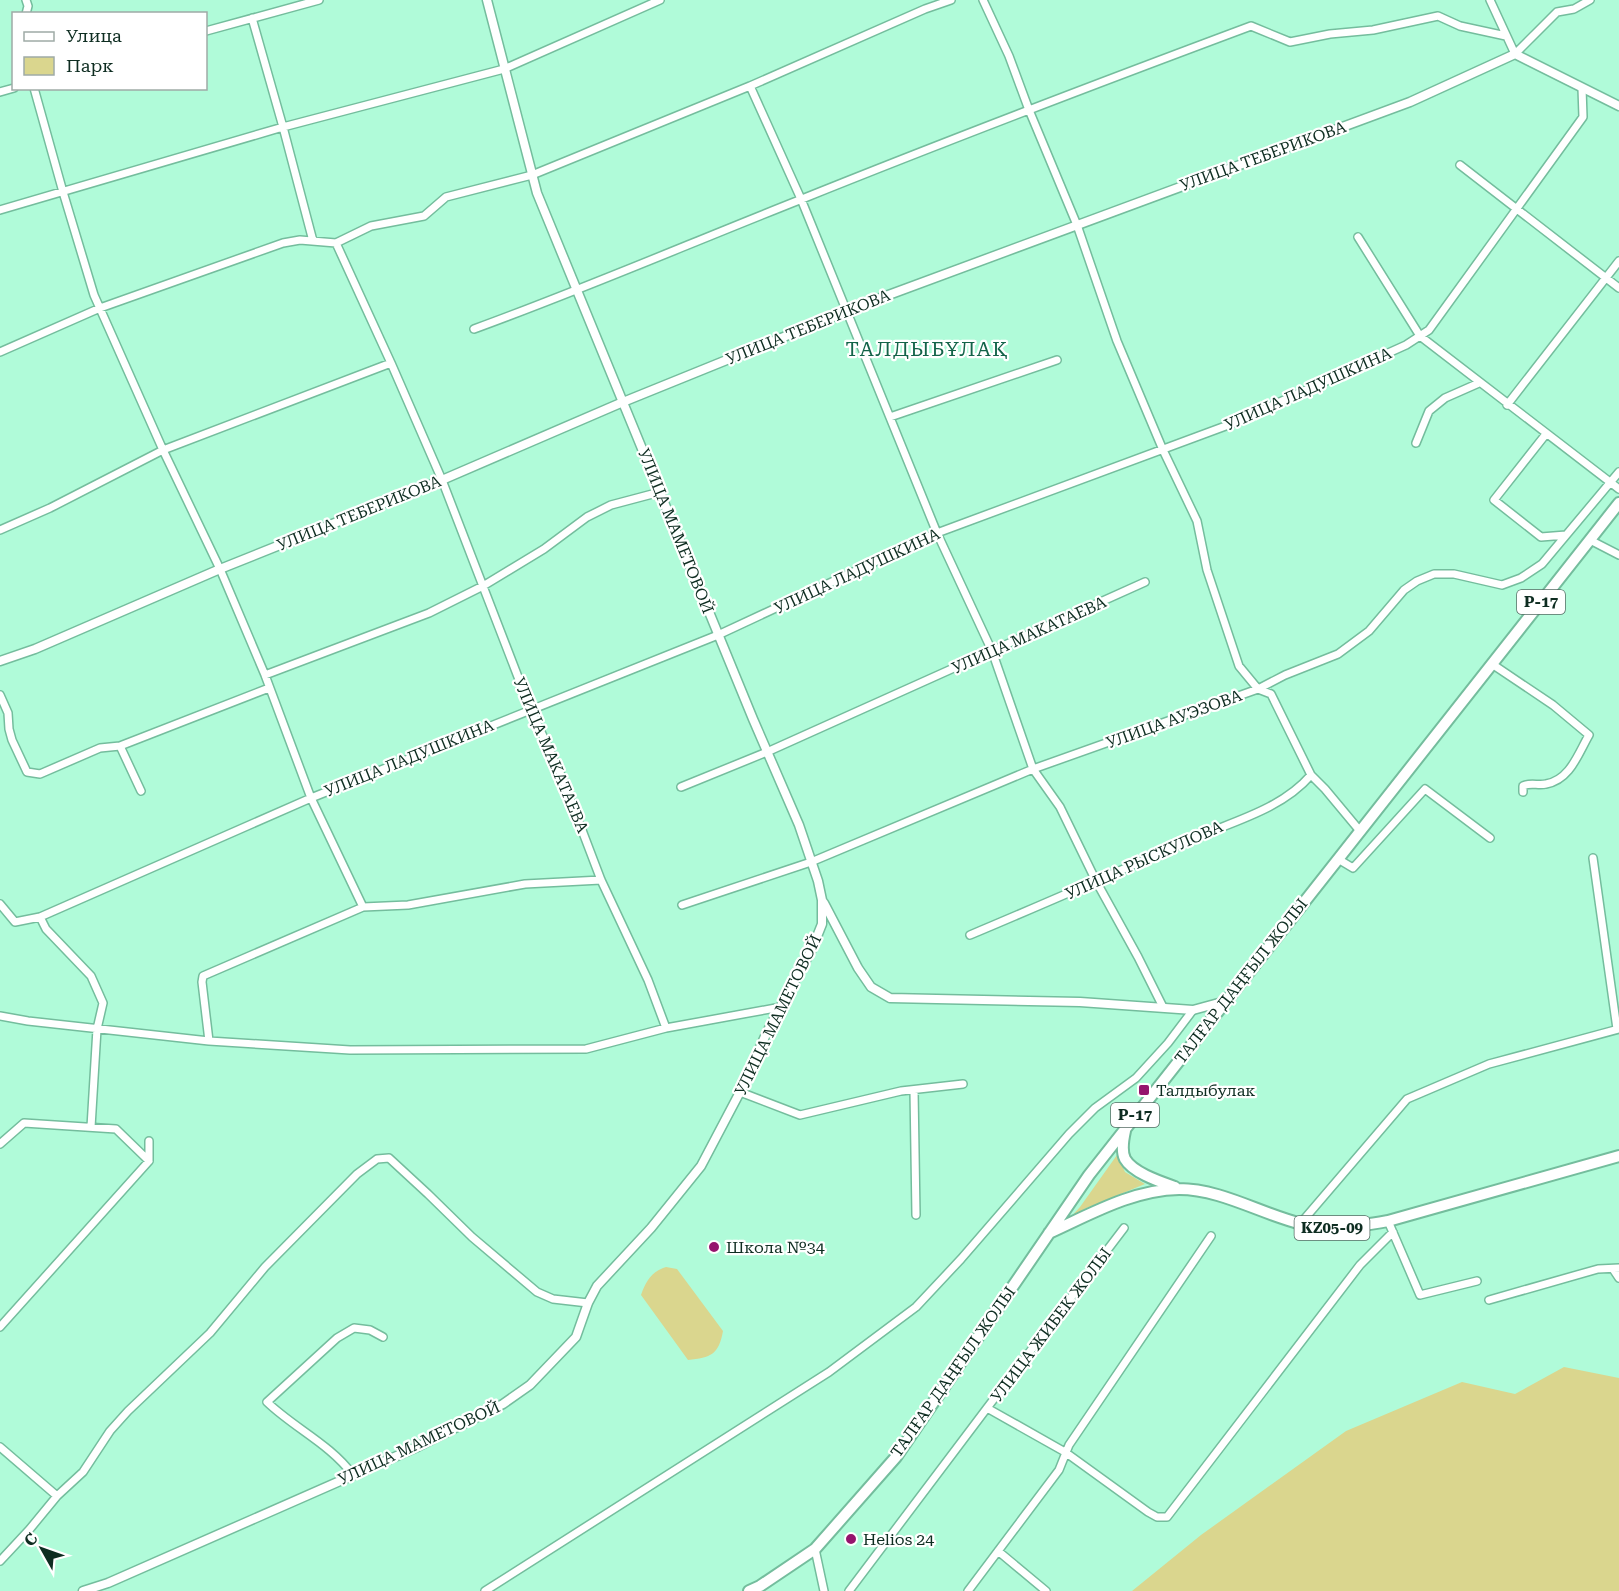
<svg xmlns="http://www.w3.org/2000/svg" width="1619" height="1591" font-family="'Roboto Serif',serif">
	<style>
		.green { fill: #dad68e }
		.lines { fill: none; stroke-linecap: round; stroke-linejoin: round }
		.minor-casing { stroke: #74bd9d; stroke-width: 10 }
		.tertiary-casing { stroke: #74bd9d; stroke-width: 11 }
		.primary-casing { stroke: #74bd9d; stroke-width: 14 }
		.minor { stroke: #fff; stroke-width: 7 }
		.tertiary { stroke: #fff; stroke-width: 8 }
		.primary { stroke: #fff; stroke-width: 10 }
		.poi-dot { fill: #95146d; stroke: #fff; stroke-width: 2 }
		.labels { text-anchor: middle; dominant-baseline: central; stroke-width: 4.5; stroke-linejoin: round; paint-order: stroke }
		.shield { fill: #fff; stroke: #566c64; stroke-width: 1.5 }
		.shield-label { font-size: 15px; font-weight: bold; fill: #0e2d21 }
		.street-label { font-size: 16px; fill: #0e2d21; stroke: #fff }
		.poi-label { font-size: 16px; fill: #0e2d21; stroke: #fff; text-anchor: start }
		.quarter-label { font-size: 20px; letter-spacing: 1.5px; fill: #136449; stroke: #fff }
	</style>
	<rect width="100%" height="100%" fill="#b0fbd9"/>
	<!-- green -->
	<path class="green" d="M1117,1155L1125,1172L1145,1184L1084,1209L1067,1221L1080,1207Z
		M666,1267L677,1269L723,1331C719,1354 711,1358 688,1360L641,1295C646,1281 651,1272 666,1267Z
		M1564,1367L1619,1378V1591H1132L1201,1535L1346,1431L1462,1382L1515,1394Z"/>
	<g class="lines">
		<defs>
			<path id="minor" d="M26,0L28,6L26,14
				M983,0L1009,56L1029,110L1077,225L1117,341L1163,450L1197,521L1207,570L1239,666L1258,689L1271,694L1311,775L1325,789L1360,831
				M1490,0L1515,54L1557,12L1574,9L1590,0
				M252,18L283,127L313,241
				M206,31L319,0
				M750,86L801,199L937,533L992,651L1033,769L1060,807L1096,881L1138,957L1163,1007
				M34,88L63,192L94,295L163,450L220,569L265,675L311,798L363,907
				M0,92L14,88
				M1460,165L1619,288
				M0,210L283,127L504,69L660,0
				M1358,237L1420,336L1619,489
				M336,243L371,226L424,216L446,197L532,175L750,86L925,9L951,0
				M474,329C584,289 693,242 802,199C951,139 1101,82 1251,26L1290,42L1330,34L1373,30L1438,16L1460,26L1506,36
				M0,352L100,308L283,243L300,240L336,243L391,363
				M1507,405L1619,261
				M890,417L1057,360
				M1546,434L1494,500L1541,537L1566,535
				M1416,443L1429,411L1445,398L1479,383
				M0,530L50,508L163,450L391,363L442,480L530,708L561,775L601,880L648,980L666,1028
				M1590,540L1619,555
				M1492,664L1553,705L1589,735C1578,754 1570,780 1546,784C1538,786 1531,782 1523,786V792
				M265,675L429,613L483,586L544,549L587,517L611,505L660,492
				M0,695L8,713L9,729L12,740L27,772L40,774L100,748L120,746L269,688
				M120,746L141,791
				M681,787L767,752L1145,582
				M1593,858L1617,1029
				M1338,859L1353,868L1425,789L1490,838
				M0,904L15,922L40,917L311,798L718,635L937,533L1231,424L1406,345L1429,330L1583,117L1582,88
				M682,905L811,862L1033,769L1258,689L1285,675L1338,654L1369,631L1404,590L1417,581L1434,574H1454L1502,585L1521,578L1542,564L1619,472
				M40,917L46,929L91,976L103,1003L97,1029L91,1127
				M970,935C1044,904 1117,872 1190,840C1231,822 1281,810 1311,775
				M0,1016L28,1021L209,1041L350,1050L586,1049L666,1028L781,1007
				M209,1041L202,982L203,976L363,907L408,905L525,884L601,880
				M914,1090L916,1215
				M740,1092L800,1115L901,1091L963,1084
				M0,1144L24,1123L116,1129L149,1161
				M1388,1221L1420,1295L1477,1281
				M1300,1224L1407,1099L1489,1064L1619,1029
				M1124,1228L987,1408L1065,1452L1148,1512L1157,1517H1167L1360,1265L1393,1232
				M1613,1269L1619,1278
				M1489,1300L1598,1269L1619,1268
				M0,1327L149,1161V1141
				M0,1447L57,1496
				M353,1475C330,1444 294,1428 267,1402L337,1338L354,1328L370,1330L383,1337
				M815,1549L824,1591
				M998,1551L1046,1591
				M0,1561L29,1530L57,1496L83,1472L110,1431L128,1411L210,1333L265,1267L357,1174L377,1159L389,1158L428,1194L472,1237L537,1292L553,1299L588,1303
				M485,1591L829,1372L916,1307L961,1259L1069,1134L1095,1108L1136,1078L1168,1043L1193,1010
				M849,1591L987,1408
				M968,1591L1059,1470L1069,1445L1211,1236"/>
			<path id="tertiary" d="M0,661L35,649L220,569L442,480L623,402L875,300L1410,102L1515,54L1619,106
				M824,903L858,968L871,987L890,998L1080,1002L1193,1010L1226,1001
				M83,1591L108,1583L415,1448L503,1404L530,1385L576,1337L588,1303L597,1286L651,1228L701,1166L740,1092L767,1032L812,949L822,924V900L818,881L799,825L753,719L537,193L487,0"/>
			<path id="primary" d="M1125,1131C1123,1140 1121,1151 1125,1159C1133,1173 1161,1182 1175,1187
				M1049,1233C1091,1214 1132,1190 1179,1189C1221,1189 1261,1214 1302,1224C1331,1231 1359,1226 1388,1221L1619,1156
				M749,1591L760,1586L815,1549L896,1457L1089,1175L1619,503"/>
		</defs>
		<!-- minor casing -->
		<use href="#minor" class="minor-casing"/>
		<!-- tertiary casing -->
		<use href="#tertiary" class="tertiary-casing"/>
		<!-- primary casing -->
		<use href="#primary" class="primary-casing"/>
		<!-- minor -->
		<use href="#minor" class="minor"/>
		<!-- tertiary -->
		<use href="#tertiary" class="tertiary"/>
		<!-- primary -->
		<use href="#primary" class="primary"/>
	</g>
	<!-- markers -->
	<g class="poi-dot">
		<rect x="1138" y="1084" width="12" height="12" rx="3"/>
		<circle cx="714" cy="1247" r="6"/>
		<circle cx="851" cy="1539" r="6"/>
	</g>
	<g class="labels">
		<!-- shield labels -->
		<g class="shield">
			<rect x="1517" y="590" width="48" height="24" rx="4.5"/>
			<rect x="1111" y="1103" width="48" height="24" rx="4.5"/>
			<rect x="1294.5" y="1216" width="75" height="24" rx="4.5"/>
		</g>
		<g class="shield-label">
			<text x="1541" y="602">P-17</text>
			<text x="1135" y="1115">P-17</text>
			<text x="1332" y="1228">KZ05-09</text>
		</g>
		<!-- street labels -->
		<g class="street-label">
			<text transform="translate(1263 156) rotate(-20)">УЛИЦА ТЕБЕРИКОВА</text>
			<text transform="translate(808 327) rotate(-22)">УЛИЦА ТЕБЕРИКОВА</text>
			<text transform="translate(1308 389) rotate(-24)">УЛИЦА ЛАДУШКИНА</text>
			<text transform="translate(359 513) rotate(-22)">УЛИЦА ТЕБЕРИКОВА</text>
			<text transform="translate(676 531) rotate(68)">УЛИЦА МАМЕТОВОЙ</text>
			<text transform="translate(857 571) rotate(-25)">УЛИЦА ЛАДУШКИНА</text>
			<text transform="translate(1029 635) rotate(-24)">УЛИЦА МАКАТАЕВА</text>
			<text transform="translate(1174 719) rotate(-20)">УЛИЦА АУЭЗОВА</text>
			<text transform="translate(551 755) rotate(67)">УЛИЦА МАКАТАЕВА</text>
			<text transform="translate(409 758) rotate(-22)">УЛИЦА ЛАДУШКИНА</text>
			<text transform="translate(1144 860) rotate(-24)">УЛИЦА РЫСКУЛОВА</text>
			<text transform="translate(1241 981) rotate(-52)">ТАЛҒАР ДАҢҒЫЛ ЖОЛЫ</text>
			<text transform="translate(778 1015) rotate(-64)">УЛИЦА МАМЕТОВОЙ</text>
			<text transform="translate(1051 1325) rotate(-53)">УЛИЦА ЖИБЕК ЖОЛЫ</text>
			<text transform="translate(953 1372) rotate(-55)">ТАЛҒАР ДАҢҒЫЛ ЖОЛЫ</text>
			<text transform="translate(419 1443) rotate(-25)">УЛИЦА МАМЕТОВОЙ</text>
		</g>
		<!-- poi labels -->
		<g class="poi-label">
			<text x="1156" y="1090">Талдыбулак</text>
			<text x="726" y="1247">Школа №34</text>
			<text x="863" y="1539">Helios 24</text>
		</g>
		<!-- quarter labels -->
		<g class="quarter-label">
			<text x="927" y="349">ТАЛДЫБҰЛАҚ</text>
		</g>
	</g>
	<!-- legend -->
	<rect x="12" y="12" width="195" height="78" fill="#ffffff" stroke="#9faba6" stroke-width="1.5"/>
	<rect x="24" y="32" width="30" height="9" fill="#ffffff" stroke="#9faba6" stroke-width="1.5"/>
	<text x="66" y="42" font-size="18" fill="#0e2d21">Улица</text>
	<rect x="24" y="57" width="30" height="18" fill="#dad68e" stroke="#9faba6" stroke-width="1.5"/>
	<text x="66" y="72" font-size="18" fill="#0e2d21">Парк</text>
	<!-- north arrow -->
	<g transform="translate(42 1549) rotate(310)" stroke="#ffffff" stroke-width="4.5" paint-order="stroke">
	<path d="M0-4.5L10 22L0 15L-10 22Z" fill="#0e2d21"/>
	<text y="-9" font-size="16" font-weight="bold" text-anchor="middle" fill="#0e2d21">С</text>
	</g>
</svg>
